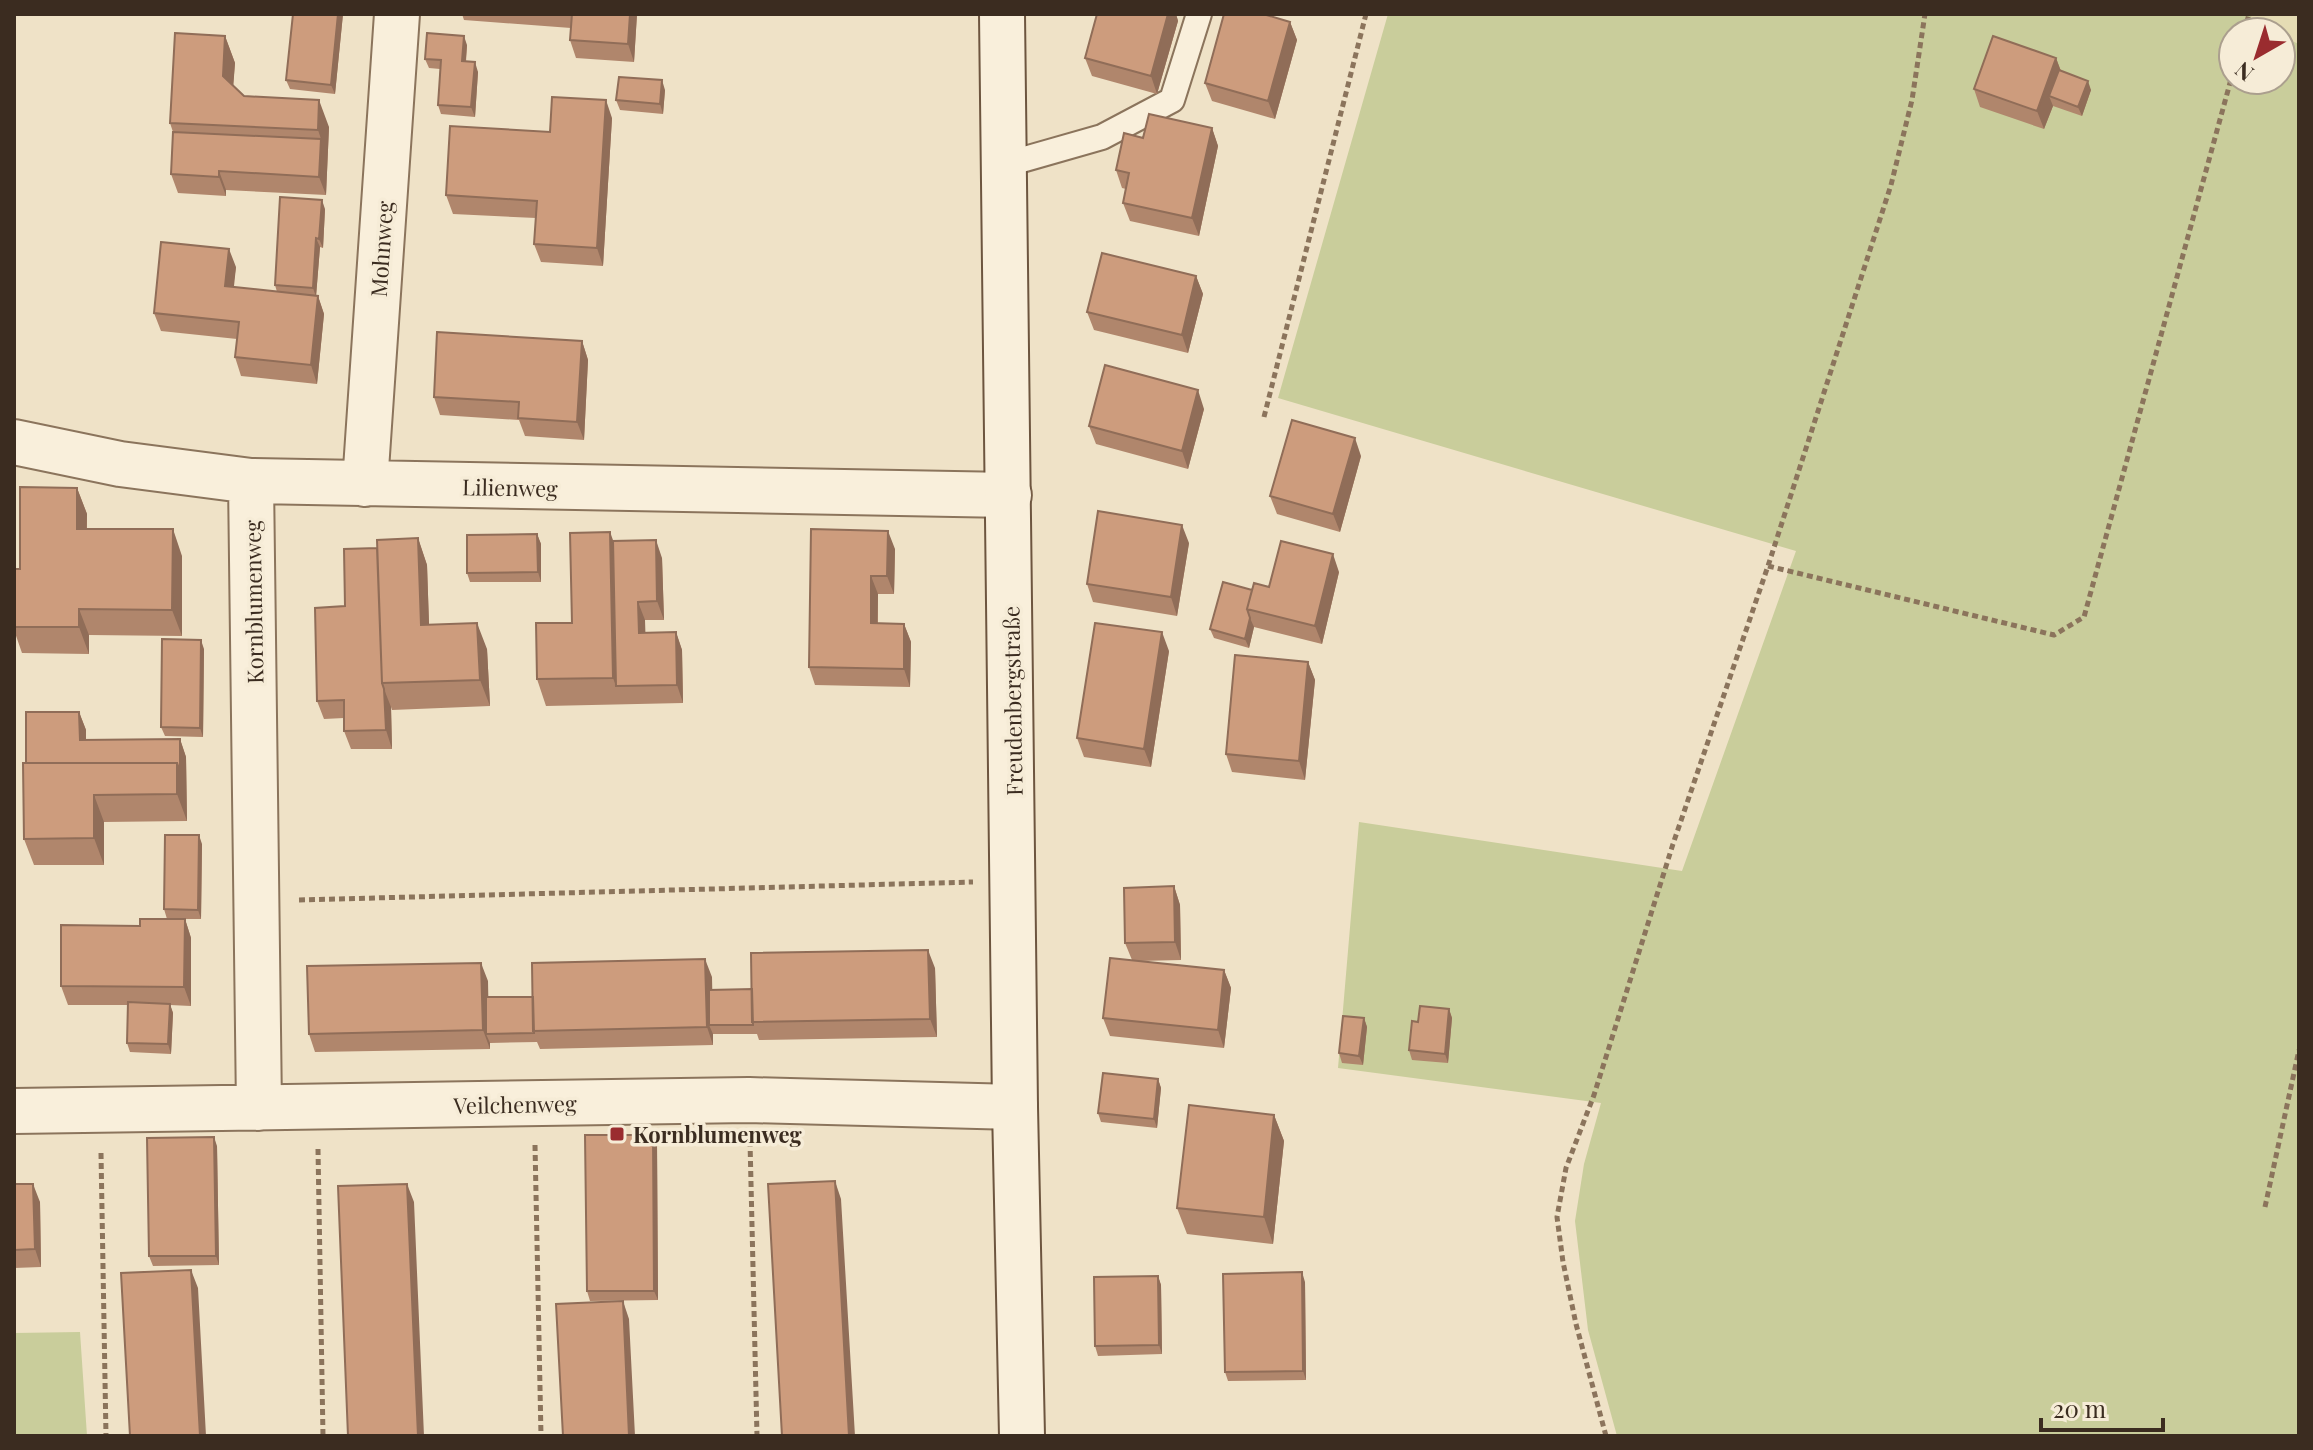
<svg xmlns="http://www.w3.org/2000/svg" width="2313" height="1450" font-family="'Playfair Display',serif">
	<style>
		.farmland { fill: #e5dcb4 }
		.green { fill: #c9cd9b }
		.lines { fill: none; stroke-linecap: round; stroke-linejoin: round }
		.lane-casing { stroke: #8b745c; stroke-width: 28 }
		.street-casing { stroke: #8b745c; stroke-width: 48 }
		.secondary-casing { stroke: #6d553f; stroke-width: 48 }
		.path { stroke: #8b745c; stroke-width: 5; stroke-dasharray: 6 4; stroke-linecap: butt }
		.lane { stroke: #f9efdb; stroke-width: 24 }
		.street { stroke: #f9efdb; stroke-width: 44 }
		.secondary { stroke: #f9efdb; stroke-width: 44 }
		.wall { fill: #b0866c }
		.shaded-wall { fill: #906d58 }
		.building { fill: #cd9c7d; stroke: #906d58; stroke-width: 2 }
		.poi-dot { fill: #9a2c2f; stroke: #f6ecd7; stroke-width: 3 }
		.labels { text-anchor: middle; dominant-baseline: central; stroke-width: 7; stroke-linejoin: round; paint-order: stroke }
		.street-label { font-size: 22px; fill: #3b2c20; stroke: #f6ecd7 }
		.poi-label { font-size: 22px; font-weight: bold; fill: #3b2c20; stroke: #f6ecd7; text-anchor: start }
	</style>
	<rect width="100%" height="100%" fill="#efe2c7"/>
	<!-- farmland -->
	<path class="farmland" d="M2252,14H2299V44L2281,36V32H2271L2249,22Z"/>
	<!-- green -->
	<path class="green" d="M1388,14H2252L2250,22L2271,32H2233V80H2281V36L2299,44V1436H1617L1588,1330L1575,1221L1584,1164L1601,1103L1338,1068L1359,822L1682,871L1796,551L1278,398Z
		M80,1332L87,1436H14V1333Z"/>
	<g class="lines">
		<defs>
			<path id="lane" d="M1004,165L1102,137L1172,100L1199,14"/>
			<path id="street" d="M14,442L120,464L251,481L1009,495
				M251,481L259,1108
				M365,484L397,14
				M14,1111L749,1100L1015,1107"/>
			<path id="secondary" d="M1002,14L1015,1107L1022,1436"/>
		</defs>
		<!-- lane casing -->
		<use href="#lane" class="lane-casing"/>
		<!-- street casing -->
		<use href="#street" class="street-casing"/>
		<!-- secondary casing -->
		<use href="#secondary" class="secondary-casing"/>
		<!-- path -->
		<path class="path" d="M2244,32L2249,14
			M1264,417L1366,14
			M1768,566L2054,635L2084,617L2233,72
			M299,900L973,882
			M750,1141L757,1436
			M535,1145L541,1436
			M318,1149L323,1436
			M101,1153L106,1436
			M2265,1207L2299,1050
			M1606,1436L1576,1324L1563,1262L1557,1217L1566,1168L1594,1095L1673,844L1768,566L1891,185L1912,100L1925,14"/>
		<!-- lane -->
		<use href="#lane" class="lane"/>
		<!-- street -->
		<use href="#street" class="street"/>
		<!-- secondary -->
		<use href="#secondary" class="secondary"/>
	</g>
	<!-- wall -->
	<path class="wall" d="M293,14H343L335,94L290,89L286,80Z
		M462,14H637L634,62L576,58L570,40L571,28L464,20Z
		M1097,14H1176L1178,21L1157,94L1092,76L1085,58Z
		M1290,22L1297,40L1275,119L1212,101L1205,83Z
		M225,36L235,63L233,86L244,96L329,127L326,195L226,190V196L178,193L171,174L173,132L170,123Z
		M467,45L466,62L478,72L475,117L441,114L438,105L440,69L429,68L425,59Z
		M2056,58L2061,71L2091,90L2082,116L2053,106L2044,129L1980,107L1974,89Z
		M665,90L663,114L620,110L616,100Z
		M612,118L603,266L541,262L534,244L536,218L453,214L446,195L550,132Z
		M1212,128L1218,146L1199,236L1130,221L1123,203L1126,189L1122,188L1116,170L1143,138Z
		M325,209L323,248L320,247L316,296H318L324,314L317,384L241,376L235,357L237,339L161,331L154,313L236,267L233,287L277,292L275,285Z
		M1196,276L1203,294L1188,353L1094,330L1087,312Z
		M582,341L588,360L584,440L525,436L519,420L440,415L434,397Z
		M1204,409L1188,469L1096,444L1089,426Z
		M1361,456L1340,532L1277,514L1270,496Z
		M77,488L87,514V529L182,556V636L89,635V654L22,653L14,630V569H20Z
		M811,529L895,549L894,594H878V623L904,624L911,642L910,687L815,685L809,667Z
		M537,534L541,544V582H470L467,573Z
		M418,538L427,565L429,625L487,649L490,706L392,710L391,707L392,749H351L344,731V718L324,719L317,701L345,606L377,548Z
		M613,541L662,558L664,620H645V633L676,632L682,650L683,703L546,706L537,679L572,623Z
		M1189,543L1177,616L1093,602L1087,584Z
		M1339,572L1322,644L1254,627L1249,648L1214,638L1210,629L1252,590Z
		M204,649L203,737L165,736L161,727Z
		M1169,651L1151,767L1084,757L1077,738Z
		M1308,662L1315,680L1305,780L1232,772L1226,754Z
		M79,712L86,730V740L180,739L186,757L187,821L104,822V865H34L24,839L26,763Z
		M202,844L201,919H167L164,909Z
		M1174,886L1180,905L1181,960L1139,961L1224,970L1231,988L1224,1048L1110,1036L1103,1018L1132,960L1125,943Z
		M185,919L191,938V1006L170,1005L173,1013L171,1054L130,1052L127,1043L128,1005H68L61,986L140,926Z
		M935,968L937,1037L759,1040L757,1034H713V1045L540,1049L537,1042L490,1043V1049L315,1052L309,1034L488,981V997H533L712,977V990L752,989Z
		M1449,1009L1452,1018L1448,1063L1412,1060L1409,1050L1418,1022Z
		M1364,1018L1367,1027L1363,1065L1342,1063L1339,1053Z
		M1158,1079L1161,1088L1157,1128L1101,1122L1098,1113Z
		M1274,1115L1284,1141L1273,1244L1187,1234L1177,1208Z
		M657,1144L658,1300L590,1301L587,1291Z
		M217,1146L219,1265L153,1266L149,1256Z
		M14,1184L40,1202L41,1267L14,1268Z
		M1158,1276L1161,1285L1162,1354L1098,1356L1095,1346Z
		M1305,1282L1306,1380L1228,1381L1225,1372Z"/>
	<!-- shaded-wall -->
	<path class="shaded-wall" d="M338,14H343L335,94L331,85Z
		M630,14H637L634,62L628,44Z
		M1168,14H1176L1178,21L1157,94L1151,76Z
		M1290,22L1297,40L1275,119L1268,101Z
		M225,36L235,63L232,103L223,76Z
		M464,36L467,45L465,70L462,61Z
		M2056,58L2063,77L2049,96L2053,106L2044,129L2037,111Z
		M475,62L478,72L475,117L471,107Z
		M662,80L665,90L663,114L660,104Z
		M2088,81L2091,90L2082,116L2078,107Z
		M319,100L329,127L326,195L319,177L321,139L318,130Z
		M606,100L612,118L603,266L597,248Z
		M1212,128L1218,146L1199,236L1192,218Z
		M219,171L226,190V196L219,177Z
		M322,200L325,209L323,248L319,239Z
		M316,238L320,247L316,297L313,288Z
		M229,249L236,267L232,305L225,286Z
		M1196,276L1203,294L1188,353L1182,335Z
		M318,296L324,314L317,384L311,365Z
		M582,341L588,360L584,440L577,422Z
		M1198,390L1204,409L1188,469L1182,451Z
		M1355,438L1361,456L1340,532L1333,514Z
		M77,488L87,514L86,555L77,529Z
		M1182,525L1189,543L1177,616L1171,597Z
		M173,529L182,556V636L172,610Z
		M888,531L895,549L894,594L887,576Z
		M610,532L620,559L616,686L613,678Z
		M537,534L541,544V582L538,572Z
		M418,538L427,565L430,652L421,625Z
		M656,540L662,558L664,620L657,601Z
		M1333,554L1339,572L1322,644L1315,626Z
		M871,576L878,594L877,641L871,623Z
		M638,602L645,620L646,651L639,633Z
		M79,609L89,635V654L79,627Z
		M1250,618L1254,627L1249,648L1245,639Z
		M477,623L487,649L490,706L480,680Z
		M904,624L911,642L910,687L904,669Z
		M676,632L682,650L683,703L677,685Z
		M1162,632L1169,651L1151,767L1144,749Z
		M201,640L204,649L203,737L200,728Z
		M1308,662L1315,680L1305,780L1299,761Z
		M384,689L391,707L392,749L386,730Z
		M79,712L86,730V758L80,740Z
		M180,739L186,757L187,821L177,794V763Z
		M94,795L104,822V865L94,838Z
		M199,835L202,844L201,919L198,910Z
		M1174,886L1180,905L1181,960L1175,942Z
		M185,919L191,938V1006L184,987Z
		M928,950L935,968L937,1037L930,1019Z
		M705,959L712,977L713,1025H709L713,1034V1045L707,1027Z
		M481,963L488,981L489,1034H486L490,1043V1049L483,1030Z
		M1224,970L1231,988L1224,1048L1218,1030Z
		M170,1004L173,1013L171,1054L168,1044Z
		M1449,1009L1452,1018L1448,1063L1445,1054Z
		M1364,1018L1367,1027L1363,1065L1359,1056Z
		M1158,1079L1161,1088L1157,1128L1154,1119Z
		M1274,1115L1284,1141L1273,1244L1264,1217Z
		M653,1135L657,1144L658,1300L654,1291Z
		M214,1137L217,1146L219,1265L216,1256Z
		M835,1181L841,1199L855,1436H849Z
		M33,1184L40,1202L41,1267L35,1249Z
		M407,1184L414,1202L424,1436H418Z
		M191,1270L198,1288L206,1436H200Z
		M1302,1272L1305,1282L1306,1380L1303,1371Z
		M1158,1276L1161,1285L1162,1354L1159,1345Z
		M623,1301L629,1319L635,1436H629Z"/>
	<!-- building -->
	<path class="building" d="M293,14H338L331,85L286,80Z
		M572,14H630L628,44L570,40Z
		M1097,14H1168L1151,76L1085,58Z
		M1224,14H1263L1290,22L1268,101L1205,83Z
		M175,33L225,36L223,76L244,96L319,100L318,130L170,123Z
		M427,33L464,36L462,61L475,62L471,107L438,105L441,60L425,59Z
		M1993,36L2056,58L2037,111L1974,89Z
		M2059,70L2088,81L2078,107L2049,96Z
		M619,77L662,80L660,104L616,100Z
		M552,97L606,100L597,248L534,244L537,201L446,195L450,126L550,132Z
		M1149,114L1212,128L1192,218L1123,203L1129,173L1116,170L1124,133L1143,138Z
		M173,132L321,139L319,177L219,171V177L171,174Z
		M280,197L322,200L319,239L316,238L313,288L275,285Z
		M161,242L229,249L225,286L318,296L311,365L235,357L239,322L154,313Z
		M1102,253L1196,276L1182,335L1087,312Z
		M437,332L582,341L577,422L518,418L519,402L434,397Z
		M1105,365L1198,390L1182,451L1089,426Z
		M1292,420L1355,438L1333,514L1270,496Z
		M20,487L77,488V529H173L172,610L79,609V627H14V569H20Z
		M1098,511L1182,525L1171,597L1087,584Z
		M811,529L888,531L887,576H871V623L904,624V669L809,667Z
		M610,532L613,678L537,679L536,623H572L570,533Z
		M537,534L538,572L467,573V535Z
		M418,538L421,625L477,623L480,680L382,683L377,540Z
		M656,540L657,601L638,602L639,633L676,632L677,685L616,686L613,541Z
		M1281,541L1333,554L1315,626L1247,609L1254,583L1269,587Z
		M377,548L382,683L384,689L386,730L344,731V700L317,701L315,608L345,606L344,549Z
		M1223,582L1252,590L1247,609L1250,618L1245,639L1210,629Z
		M1095,623L1162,632L1144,749L1077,738Z
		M162,639L201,640L200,728L161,727Z
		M1235,655L1308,662L1299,761L1226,754Z
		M26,712H79L80,740L180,739V771L177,763H26Z
		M23,763H177V794L94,795V838L24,839Z
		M165,835H199L198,910L164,909Z
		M1174,886L1175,942L1125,943L1124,888Z
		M140,919H185L184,987L61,986V925L140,926Z
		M928,950L930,1019L752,1022L751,953Z
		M1110,958L1224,970L1218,1030L1103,1018Z
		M705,959L707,1027L533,1031L532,963Z
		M481,963L483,1030L309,1034L307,966Z
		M752,989L753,1025H709V990Z
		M486,997H533L534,1033L486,1034Z
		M128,1002L170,1004L168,1044L127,1043Z
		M1420,1006L1449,1009L1445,1054L1409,1050L1412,1021L1418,1022Z
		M1343,1016L1364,1018L1359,1056L1339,1053Z
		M1103,1073L1158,1079L1154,1119L1098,1113Z
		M1189,1105L1274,1115L1264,1217L1177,1208Z
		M585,1135H653L654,1291H587Z
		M214,1137L216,1256H149L147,1138Z
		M835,1181L849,1436H782L768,1184Z
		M14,1184H33L35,1249L14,1250Z
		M407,1184L418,1436H348L338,1186Z
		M191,1270L200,1436H130L121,1273Z
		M1302,1272L1303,1371L1225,1372L1223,1274Z
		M1158,1276L1159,1345L1095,1346L1094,1277Z
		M623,1301L629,1436H563L556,1304Z"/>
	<!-- markers -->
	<rect class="poi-dot" x="609" y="1126" width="16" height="16" rx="4"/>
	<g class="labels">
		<!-- street labels -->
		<g class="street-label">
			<text transform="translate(381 249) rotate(-86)">Mohnweg</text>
			<text transform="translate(510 487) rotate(1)">Lilienweg</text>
			<text transform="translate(253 602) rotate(-91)">Kornblumenweg</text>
			<text transform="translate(1012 701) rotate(-91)">Freudenbergstraße</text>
			<text transform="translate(515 1104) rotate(-1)">Veilchenweg</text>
		</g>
		<!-- poi labels -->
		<g class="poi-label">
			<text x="633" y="1134">Kornblumenweg</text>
		</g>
	</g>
	<!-- border -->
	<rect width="2313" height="1450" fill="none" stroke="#3b2c20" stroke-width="32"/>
	<!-- north arrow -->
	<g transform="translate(2257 56) rotate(219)"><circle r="38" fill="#f6ecd7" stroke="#ab9f8e" stroke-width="2"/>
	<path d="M0-6L14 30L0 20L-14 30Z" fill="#9a2c2f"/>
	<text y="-12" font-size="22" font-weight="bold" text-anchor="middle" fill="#3b2c20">N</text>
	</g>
	<!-- scale -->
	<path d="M2041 1418v12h122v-12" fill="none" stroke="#3b2c20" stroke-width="4"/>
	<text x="2053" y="1418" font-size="24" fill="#3b2c20" stroke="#f6ecd7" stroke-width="6" paint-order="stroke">20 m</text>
</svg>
